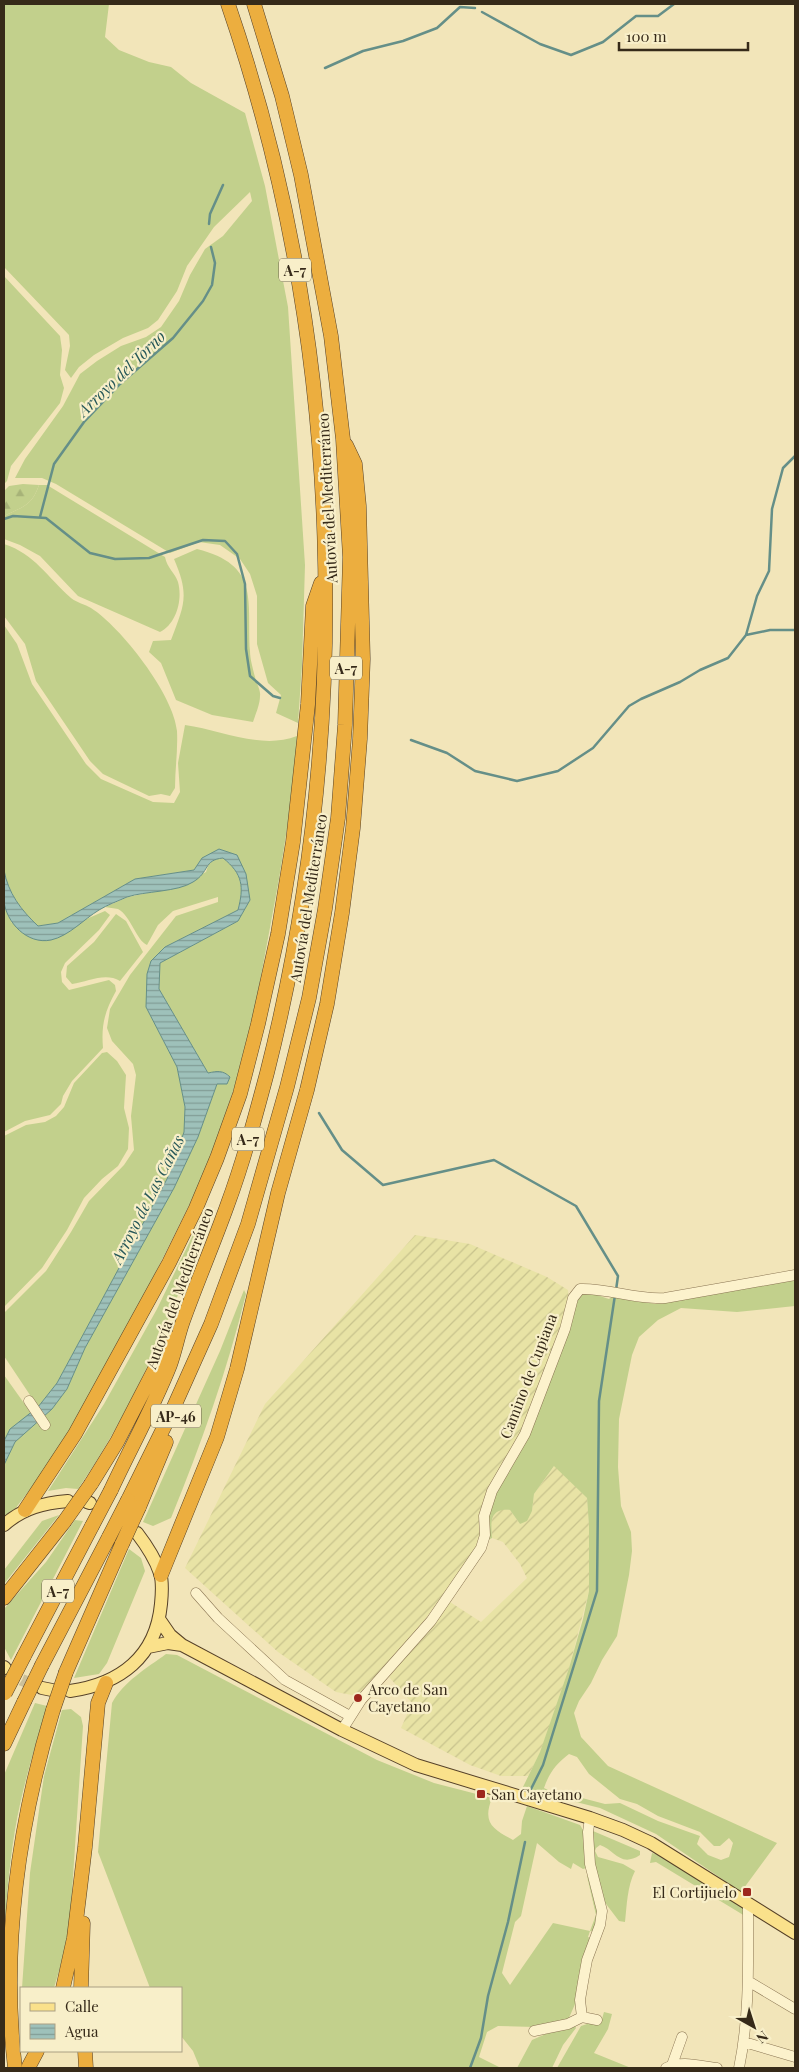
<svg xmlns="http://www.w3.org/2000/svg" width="799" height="2072" font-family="'Playfair Display',serif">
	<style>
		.farmland { fill: url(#farmland-furrows) }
		.grass { fill: #c2d08c }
		.forest { fill: url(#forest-firs) }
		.water { fill: url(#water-rules); stroke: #658f88 }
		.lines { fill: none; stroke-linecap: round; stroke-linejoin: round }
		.stream { stroke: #658f88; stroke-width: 2.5 }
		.major-tunnel { stroke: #ccc099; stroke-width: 12; stroke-dasharray: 12 6; stroke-linecap: butt }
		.minor-casing { stroke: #897452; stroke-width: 11 }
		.major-casing { stroke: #564128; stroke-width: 14 }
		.highway-casing { stroke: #564128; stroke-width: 15 }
		.minor { stroke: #fcf2cc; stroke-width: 10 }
		.major { stroke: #fae18b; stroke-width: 12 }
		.highway { stroke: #ecae3f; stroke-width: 14 }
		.highway-bridge-casing { stroke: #564128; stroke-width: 15; stroke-linecap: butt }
		.highway-bridge { stroke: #ecae3f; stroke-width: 14 }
		.poi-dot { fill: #9d271d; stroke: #f8efc9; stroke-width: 2 }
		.labels { text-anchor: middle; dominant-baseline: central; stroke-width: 4.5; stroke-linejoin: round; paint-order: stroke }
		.shield { fill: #f8efc9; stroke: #70654e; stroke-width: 1 }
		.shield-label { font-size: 14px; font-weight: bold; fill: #362a19 }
		.street-label { font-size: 15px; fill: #362a19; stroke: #f8efc9 }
		.poi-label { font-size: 15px; fill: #362a19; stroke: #f8efc9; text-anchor: start }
		.water-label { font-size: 16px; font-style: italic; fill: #265758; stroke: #f8efc9 }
	</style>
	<defs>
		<pattern id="farmland-furrows" width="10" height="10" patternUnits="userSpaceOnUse" patternTransform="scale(1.25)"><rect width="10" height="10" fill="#e8e3a5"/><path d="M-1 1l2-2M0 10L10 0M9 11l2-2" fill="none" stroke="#c8c38d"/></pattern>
		<pattern id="forest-firs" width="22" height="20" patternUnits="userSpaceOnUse" patternTransform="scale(1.25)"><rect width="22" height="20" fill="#c2d08c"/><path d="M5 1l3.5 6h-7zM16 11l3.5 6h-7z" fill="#a7b378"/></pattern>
		<pattern id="water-rules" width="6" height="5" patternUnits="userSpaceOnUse" patternTransform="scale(1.25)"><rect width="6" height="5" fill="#9ec1ba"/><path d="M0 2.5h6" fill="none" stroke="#829d96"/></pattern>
	</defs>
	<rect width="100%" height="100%" fill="#f2e5b9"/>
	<!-- farmland -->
	<path class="farmland" d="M415,1235L470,1244L547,1277L568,1290L569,1302L525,1423L483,1528L478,1545L414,1635L357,1696L336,1692L278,1652L185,1568L265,1404Z
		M555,1465L587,1498L589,1526V1591L569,1668L540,1753L528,1776H501L470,1765L401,1728L412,1703L389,1677L450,1602L481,1622L527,1578L520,1564L503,1542L492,1538L491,1523L494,1514L502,1509L510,1510L520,1524L532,1511L534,1494Z"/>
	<!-- grass -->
	<path class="grass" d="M4,4H109L105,37L119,50L149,62L171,67L191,83L245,113L265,186L288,307L305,565L302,665L298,723L276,713L281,695L268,683L257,644V596L250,574L240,559L220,545L199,542L170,553L56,484L42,478H15L25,459L63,406L80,374L97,361L121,346L146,337L161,327L179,301L190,275L205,249L223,236L252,201L250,192L214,227L187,266L177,291L158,320L148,328L123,338L94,355L79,367L71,378L65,370L70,346L69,335L4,267Z
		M4,276L60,336L62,350L60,375L64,388L60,403L11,466L7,481L4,484Z
		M39,485H47L165,557C167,568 175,573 178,582C183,600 176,624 160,632L78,596L40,556L20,545L4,539V516C22,507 32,506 39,485Z
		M4,544C35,554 47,577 71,598C77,603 85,604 91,608C121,627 174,695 177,731C178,750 175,769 175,788L170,796L161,794L149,796L103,774L90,761L36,681L25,644L4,616Z
		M197,549C260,565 247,599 250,651C250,659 253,669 255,677C256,683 261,690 260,696C260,704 256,713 253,722L212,715L176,700L161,663L149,652L153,641L171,640C184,605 190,596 174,559Z
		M4,625L17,644L32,684L86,764L101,779L153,802L174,803L180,792L178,763L185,725C222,730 261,750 297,736L296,772L279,879L248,1046L207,1169L141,1302L59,1451L15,1509L4,1516V1465L15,1442L52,1409L67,1389L85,1348L174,1188L198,1137L217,1084H227L230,1077C223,1070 217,1071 208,1073L159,989L160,963L238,921L250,900L237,855L202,858L194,870L135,879L58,923L38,926C21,910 8,893 4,870Z
		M223,858C243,874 244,887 238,910L165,947L146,1007L177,1067L185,1107L184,1132L167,1179L57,1383L38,1407L4,1356V1313L46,1271L71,1232L89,1201L124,1165L134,1150L131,1116L136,1075L133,1064L112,1041L107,1028L110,1009L130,975L176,916L218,902V897L173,911L158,925L147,945C136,940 131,916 118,909C114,908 109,908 105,907L128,897L172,888L206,872C209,861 212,859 223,858Z
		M4,903L12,923L70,930L84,920L105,911L110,915L99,930L65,963L61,972L62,982L69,990L109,980L115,985L116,991C105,1011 101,1024 103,1048L72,1081L63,1096L61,1104L50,1115L25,1121L4,1132Z
		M116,914L126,921L143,952L120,981C105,972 88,982 72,984L66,977L67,966L94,942Z
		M107,1052L117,1061L126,1075L124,1108L129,1128L128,1149L118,1166L102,1179L84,1198L67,1230L42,1268L4,1307V1136L26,1125L45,1122L56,1116L64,1107L74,1083L102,1053Z
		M206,1208L208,1213C175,1309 136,1405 78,1489L66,1488L48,1491L104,1404L157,1309Z
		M795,1280V1306L737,1312L681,1308L658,1320L639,1337L632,1355L619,1419L618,1467L621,1506L631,1532L632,1551L629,1575L617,1636L602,1660L591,1683L579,1701L574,1713L581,1737L608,1766L777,1843L741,1892L656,1834L600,1808L572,1801L582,1798L605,1804L620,1803L658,1821L700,1836L697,1844L708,1855L721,1860L729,1857L733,1843L729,1838L720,1846H714L700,1832L658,1816L637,1804L620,1799L589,1774L577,1757L569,1754C556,1764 549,1773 544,1788L562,1797L563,1800L523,1787L540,1752L569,1668L583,1619L589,1591V1526L587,1498L554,1466L534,1494L532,1511L527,1521L520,1524L510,1510C489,1508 491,1523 492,1538L488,1540L489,1516L493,1497L579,1296C594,1290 595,1295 609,1299L613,1296L655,1304Z
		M244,1290L246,1294C227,1371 201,1445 171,1518L153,1526L143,1522L220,1351Z
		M4,1375L31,1413L4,1441Z
		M59,1515L4,1584V1570L42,1521Z
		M75,1520L83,1521L11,1660L4,1647V1609L46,1562Z
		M129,1549L141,1558L145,1571L107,1663L99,1674L74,1678Z
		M166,1654L177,1655L377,1760L434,1783L492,1798C482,1823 493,1829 513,1840L521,1834L522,1821L527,1806L580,1825L583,1830L587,1865L586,1868L583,1869L573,1863L571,1869L559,1862L537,1843L521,1916L515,1922L502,1973L510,1985L553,1923L590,1931L596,1915L587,1876L591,1879L599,1909L595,1932L590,1931L588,1937L592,1939L576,2002L568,2020L535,2027L498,2026L487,2032L479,2057L501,2068H200L193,2051L181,2036V1988H150L98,1852L112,1703C123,1682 147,1668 166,1654Z
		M35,1703L47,1706C35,1747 22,1788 15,1830C9,1866 6,1904 4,1941V1775Z
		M71,1709L81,1717L83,1726L69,1937L54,1988H22L30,1873L44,1776L62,1710Z
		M593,1831L640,1851V1855C620,1868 615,1850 600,1845L596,1848L595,1851L598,1857L623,1864L635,1871C627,1887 627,1905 625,1922L619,1921L603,1900L595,1873Z
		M652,1853L659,1855L743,1908L745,1916L656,1862L650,1863Z
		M604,2012L612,2014L608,2029L594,2053L631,2068H557L581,2026L602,2019Z
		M575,2026L576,2028L563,2045L552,2068H517L532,2040L548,2033Z"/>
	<!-- forest -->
	<path class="forest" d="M23,484L39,485C32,506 22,507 4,516V491L9,486Z"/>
	<!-- water -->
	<path class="water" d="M219,849L237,855L246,874L250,900L238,921L160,963L159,989L208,1073C217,1071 223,1070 230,1077L227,1084H217L198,1137L174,1188L85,1348L67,1389L52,1409L15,1442L4,1465V1441L10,1429L38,1407L57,1383L167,1179L184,1132L185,1107L177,1067L146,1007L147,974L151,961L165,947L238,910C244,887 243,874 223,858C203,860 210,872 193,882C178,892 145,891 127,897C118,901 107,905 99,910C84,919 69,936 51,940C27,945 6,922 4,901C3,891 4,880 4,870C8,893 21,910 38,926L58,923L135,879L194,870L202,858Z"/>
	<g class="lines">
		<!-- stream -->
		<path class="stream" d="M482,12L540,44L571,55L603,42L636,16H658L674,4
			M325,68L363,51L403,41L437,28L460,7L475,8
			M209,224L210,214L223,185
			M40,517L54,464L84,422L120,384L173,338L203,301L212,285L215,263L211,247
			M4,519L13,516L46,518L90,553L115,559L149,558L203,540L225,541L237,554L245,584L246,649L250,676L273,696L280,698
			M746,635L770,630H795
			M411,740L447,753L475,771L517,781L558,771L593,748L629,706L641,699L680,682L700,670L728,658L746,635L757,596L769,571L772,509L783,468L795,456
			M319,1113L342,1150L383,1185L494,1160L576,1206L618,1276L616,1290
			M531,1789L543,1765L597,1591L599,1401L615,1295
			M470,2068L481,2038L488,1996L508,1922L525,1842"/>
		<!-- major-tunnel -->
		<path class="major-tunnel" d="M7,1670L22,1680L42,1688"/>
		<defs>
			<path id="minor" d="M29,1401L45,1425
				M196,1593L218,1618L285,1680L350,1716
				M342,1730L361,1700L431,1621L481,1548L485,1535L484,1516L492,1491L525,1434L565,1329L573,1298L580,1289C609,1288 636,1300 665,1298L795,1275
				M590,1818L588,1832L590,1864L602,1911L600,1925L587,1960L583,1982L580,2000L582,2017L597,2020
				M748,1981L795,2009
				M534,2031L568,2024L582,2017
				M744,2042L795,2057
				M672,2065L682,2037
				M666,2068C681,2060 700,2066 717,2068
				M739,2068C750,2015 748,1960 748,1905"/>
			<path id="major" d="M87,1502L90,1503
				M4,1525C23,1508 44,1503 68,1501
				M159,1619L170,1635L182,1645L342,1730L416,1765L590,1818L623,1830L651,1843L795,1933
				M148,1647L168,1643L182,1645
				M4,1667L5,1668
				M42,1688L52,1690
				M70,1691C120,1684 156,1657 161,1604C162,1594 163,1582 160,1573C155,1558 147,1546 137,1533"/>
			<path id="highway" d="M91,1484L117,1442L160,1359L172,1339
				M111,1490C130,1449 153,1408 170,1365C175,1351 178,1335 183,1321C197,1282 213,1245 227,1206C243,1163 255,1118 267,1073C355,725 345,345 228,4
				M128,1500L172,1411L211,1324L248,1224L287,1087L309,998L325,909L338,818L345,725L350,557L343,439L331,336L301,175L282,96L254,4
				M139,1507L166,1442
				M25,1510L75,1434L169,1263L196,1208L217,1158L240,1094L258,1024L278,934L293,842L308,704L313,606L321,583
				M161,1575L217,1437L237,1369L278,1193L307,1090L327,1004L342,913L353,828L360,739L363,659L359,506L355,464L346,445
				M4,1598L64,1522
				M24,1656L92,1526
				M42,1665L109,1537
				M66,1672L122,1544
				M4,1744L24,1702
				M63,1988L74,1938L85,1847L98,1703L106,1683
				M81,1988L83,1923
				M85,2051L86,2068
				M29,2066L37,2051
				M15,2068C1,1949 18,1825 53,1710"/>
		</defs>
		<!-- minor casing -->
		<use href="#minor" class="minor-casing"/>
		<!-- major casing -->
		<use href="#major" class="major-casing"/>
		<!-- highway casing -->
		<use href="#highway" class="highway-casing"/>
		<!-- minor -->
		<use href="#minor" class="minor"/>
		<!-- major -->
		<use href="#major" class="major"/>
		<!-- highway -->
		<use href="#highway" class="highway"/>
		<defs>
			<path id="highway-bridge" d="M64,1522L91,1484
				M92,1526L111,1490
				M109,1537L128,1500
				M122,1544L139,1507
				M5,1693L24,1656
				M24,1702L42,1665
				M53,1710L66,1672"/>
		</defs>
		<!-- highway-bridge casing -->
		<use href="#highway-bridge" class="highway-bridge-casing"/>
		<!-- highway-bridge -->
		<use href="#highway-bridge" class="highway-bridge"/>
	</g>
	<!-- markers -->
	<g class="poi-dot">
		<circle cx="358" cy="1698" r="5"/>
		<rect x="476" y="1789" width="10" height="10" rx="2.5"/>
		<rect x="742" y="1887" width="10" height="10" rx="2.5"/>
	</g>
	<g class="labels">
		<!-- shield labels -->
		<g class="shield">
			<rect x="279" y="258.5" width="32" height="23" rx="4"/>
			<rect x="330" y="656.5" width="32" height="23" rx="4"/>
			<rect x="232" y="1127.5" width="32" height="23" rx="4"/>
			<rect x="151" y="1404.5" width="50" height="23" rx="4"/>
			<rect x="42" y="1579.5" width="32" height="23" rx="4"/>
		</g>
		<g class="shield-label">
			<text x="295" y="270">A-7</text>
			<text x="346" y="668">A-7</text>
			<text x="248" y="1139">A-7</text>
			<text x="176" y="1416">AP-46</text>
			<text x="58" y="1591">A-7</text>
		</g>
		<!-- street labels -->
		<g class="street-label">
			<text transform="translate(327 498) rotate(-93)">Autovía del Mediterráneo</text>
			<text transform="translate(308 898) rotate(-81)">Autovía del Mediterráneo</text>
			<text transform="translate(179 1288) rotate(-70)">Autovía del Mediterráneo</text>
			<text transform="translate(528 1376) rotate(-69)">Camino de Cupiana</text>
		</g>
		<!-- poi labels -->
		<g class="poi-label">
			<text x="368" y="1689">Arco de San<tspan x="368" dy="17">Cayetano</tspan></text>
			<text x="491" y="1794">San Cayetano</text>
			<text x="737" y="1892" text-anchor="end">El Cortijuelo</text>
		</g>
		<!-- water labels -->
		<g class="water-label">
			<text transform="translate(121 373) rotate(-44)">Arroyo del Torno</text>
			<text transform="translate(147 1199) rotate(-63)">Arroyo de Las Cañas</text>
		</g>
	</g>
	<!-- border -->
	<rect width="799" height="2072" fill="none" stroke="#362a19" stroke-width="10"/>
	<!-- legend -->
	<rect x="20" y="1987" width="162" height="65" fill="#f8efc9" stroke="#aaa083"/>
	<rect x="30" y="2003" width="25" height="8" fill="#fae18b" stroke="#aaa083"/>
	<text x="65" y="2012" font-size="15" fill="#362a19">Calle</text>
	<rect x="30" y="2024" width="25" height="15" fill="url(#water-rules)" stroke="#aaa083"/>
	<text x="65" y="2037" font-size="15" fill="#362a19">Agua</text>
	<!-- north arrow -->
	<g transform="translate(754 2027) rotate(141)" stroke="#f8efc9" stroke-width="4" paint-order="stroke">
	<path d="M0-4L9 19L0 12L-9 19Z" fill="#362a19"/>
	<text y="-8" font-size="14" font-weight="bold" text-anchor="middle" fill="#362a19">N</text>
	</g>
	<!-- scale -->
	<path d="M619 42v8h129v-8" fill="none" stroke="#362a19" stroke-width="2.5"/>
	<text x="626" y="42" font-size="15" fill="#362a19" stroke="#f8efc9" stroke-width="4" paint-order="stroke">100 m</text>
</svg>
